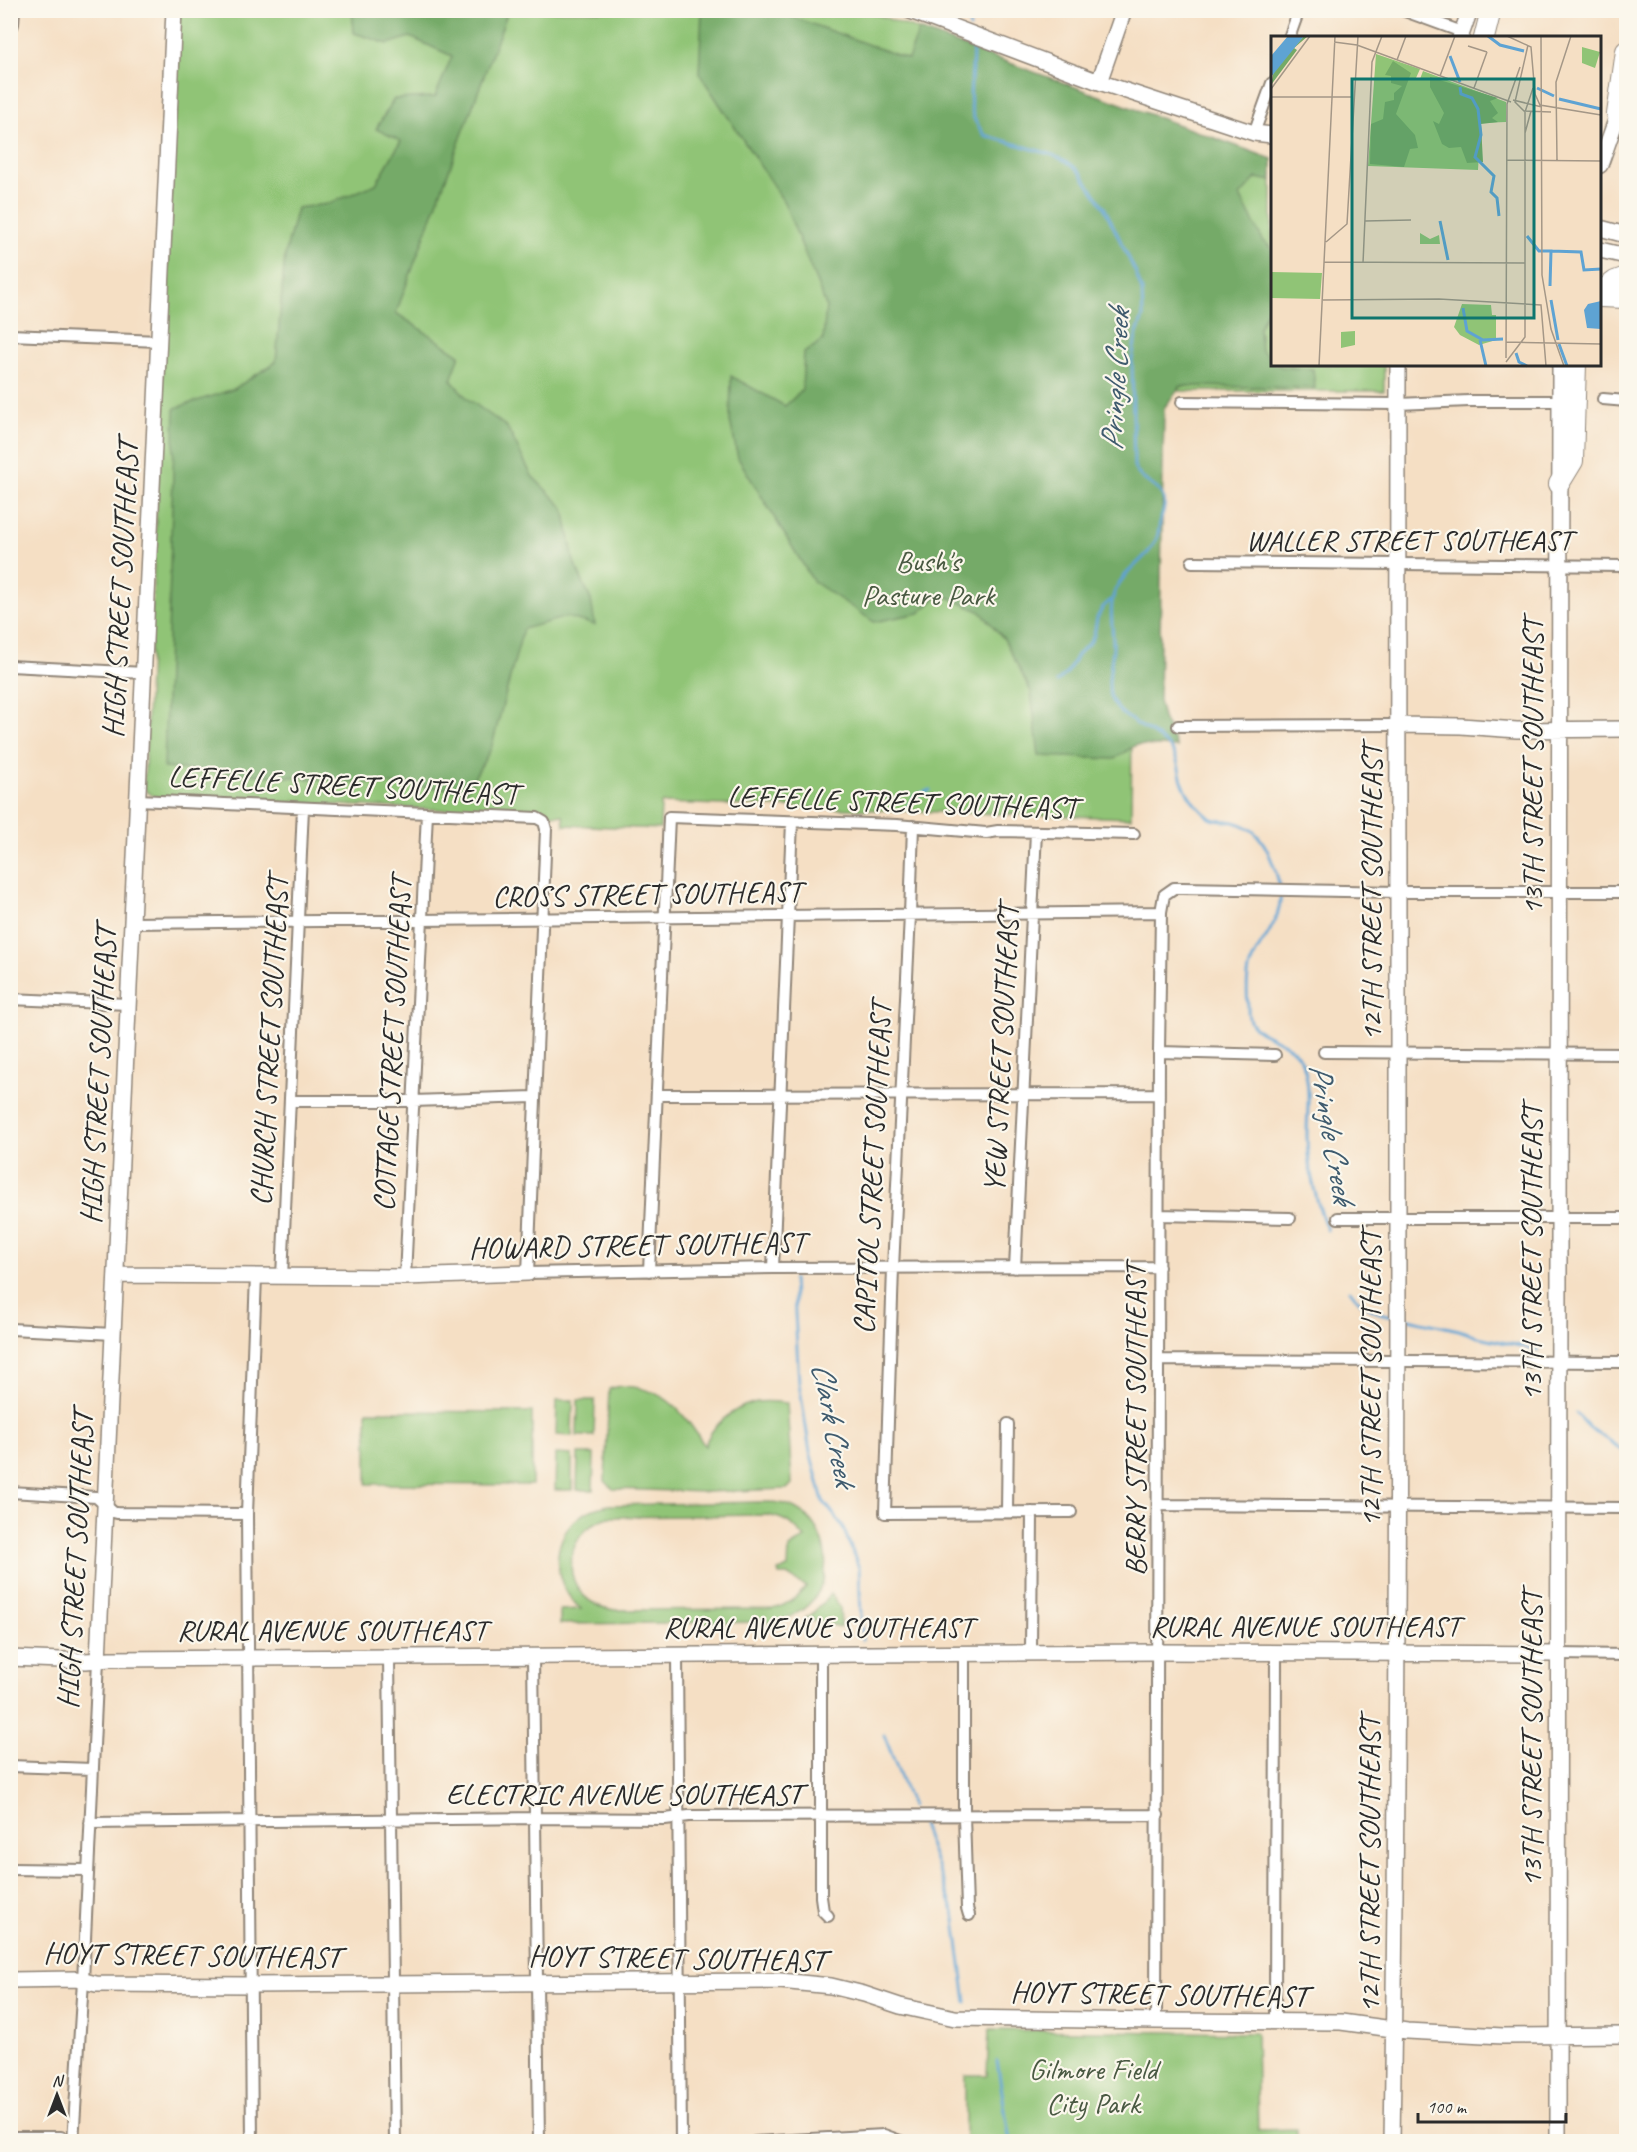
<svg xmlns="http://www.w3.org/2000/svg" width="1637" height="2152" font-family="Caveat,sans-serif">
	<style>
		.green { fill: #90c476; stroke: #5e7850; stroke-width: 1.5; fill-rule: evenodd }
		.forest { fill: #74aa67; stroke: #506a49; stroke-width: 1.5 }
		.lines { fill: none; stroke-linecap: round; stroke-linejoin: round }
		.stream { stroke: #5ea3d3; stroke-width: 3 }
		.street-casing { stroke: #908578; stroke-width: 14 }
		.secondary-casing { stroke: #908578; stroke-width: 18 }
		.primary-casing { stroke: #908578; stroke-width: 20 }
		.highway-casing { stroke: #908578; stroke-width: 22 }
		.street { stroke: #fff; stroke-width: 10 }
		.secondary { stroke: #fff; stroke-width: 15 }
		.primary { stroke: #fff; stroke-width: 16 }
		.highway { stroke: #fff; stroke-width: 20 }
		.labels { text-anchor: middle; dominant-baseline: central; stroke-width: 4.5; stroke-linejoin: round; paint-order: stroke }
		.street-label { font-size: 30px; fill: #2b2b2b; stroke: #fbf7ec }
		.park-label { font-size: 30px; fill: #495942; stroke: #fbf7ec }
		.water-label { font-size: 32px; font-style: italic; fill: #3f5b6e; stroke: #fbf7ec }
		.inset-river { fill: none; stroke: #5ea3d3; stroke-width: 3 }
		.inset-road { fill: none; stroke: #a49787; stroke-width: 1.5 }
		.view { fill: #0f766e; fill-opacity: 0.15; stroke: #0f766e; stroke-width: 3 }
		.inset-edge { fill: none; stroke: #2b2b2b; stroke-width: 3 }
	</style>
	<rect width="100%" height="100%" fill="#fbf7ec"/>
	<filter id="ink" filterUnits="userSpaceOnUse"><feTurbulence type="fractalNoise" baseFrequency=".0167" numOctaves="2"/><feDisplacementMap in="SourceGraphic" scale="12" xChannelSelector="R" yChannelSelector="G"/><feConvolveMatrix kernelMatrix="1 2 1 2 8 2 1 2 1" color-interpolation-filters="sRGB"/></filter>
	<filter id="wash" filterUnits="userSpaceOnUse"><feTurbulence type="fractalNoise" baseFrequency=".008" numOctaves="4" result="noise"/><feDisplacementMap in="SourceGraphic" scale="24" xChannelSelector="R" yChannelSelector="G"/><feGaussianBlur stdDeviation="1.35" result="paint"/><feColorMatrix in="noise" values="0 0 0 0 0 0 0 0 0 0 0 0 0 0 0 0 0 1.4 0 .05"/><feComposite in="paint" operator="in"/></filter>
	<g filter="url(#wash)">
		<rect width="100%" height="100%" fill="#f5dfc4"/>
		<!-- green -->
		<path class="green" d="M179,11H867L1272,159V364L1384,365V391H1164L1132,727L1131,818L661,803L660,829L564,825L563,815L155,797L146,791L144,786Z
			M620,1386C666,1387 682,1411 705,1446C710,1426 734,1408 753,1403C764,1400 776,1402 787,1403L792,1484L787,1489L706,1492L613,1489L605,1481L609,1389Z
			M557,1400H573L572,1436L556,1435Z
			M578,1400H595L594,1436H577Z
			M367,1411L532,1412V1485L367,1484Z
			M556,1454L572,1455V1490H555Z
			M578,1454H594L593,1490H577Z
			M761,1502C767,1502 774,1502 780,1503C822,1510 838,1565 815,1597C805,1611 791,1617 776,1622L560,1624V1610L581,1609C553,1586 548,1541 579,1517C587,1510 599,1507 609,1505ZM766,1515C783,1517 794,1524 805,1538L789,1548L788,1568L778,1571L779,1575H787L806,1587C797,1599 787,1605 773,1609L615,1610C558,1603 557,1532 609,1517Z
			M831,1594L840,1608L841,1627L812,1620L807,1621L806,1617L811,1615Z
			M989,2030L1256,2033L1258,2130L1297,2129V2141H965V2075H987Z"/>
		<!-- forest -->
		<path class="forest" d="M352,11H508L396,313L460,355L451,380L468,399L507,427L532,476L564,508L574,562L591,600L595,625L566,617L523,629L491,749L467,790L164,768L175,408L234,389L276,362L285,255L297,208L328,204L376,184L401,141L376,129L394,99L435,97L452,56L410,37L388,44L354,33Z
			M702,11H776L908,59L919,30L1272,159V181L1256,178L1240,196L1263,240L1272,249V308H1269L1259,328L1261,350L1272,360V364L1278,365L1281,367L1313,369L1315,388L1181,386L1164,408L1159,700L1163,718L1177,747L1136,745L1114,759L1039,756L1031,692L1004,639L981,612L941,594L919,613L874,622L813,581L738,458L730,421L731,376L785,406L802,390L804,353L823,340L826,306L784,202L699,73Z"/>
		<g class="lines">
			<!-- stream -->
			<path class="stream" d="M966,10L970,28
				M1623,10L1626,17
				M972,41C976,66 965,94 974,118C976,124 981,129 984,135L1050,154L1066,161L1080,172L1104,207L1135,271L1142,291L1143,317L1136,336L1132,360L1134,466C1139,482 1159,484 1164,499C1166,507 1162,514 1160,522C1159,527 1159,534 1156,540C1148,559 1125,569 1116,589C1107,607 1114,628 1113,648C1112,663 1106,683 1111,698C1119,720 1155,730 1170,748C1180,759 1178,773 1184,786C1188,797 1201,811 1210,818C1215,821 1222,821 1227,821C1248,823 1260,834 1268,852C1282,884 1287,903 1268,934C1261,944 1254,955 1250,966C1246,978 1247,995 1248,1007C1248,1011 1248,1017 1250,1021C1259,1039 1294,1037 1304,1067C1311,1089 1307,1113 1307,1136C1307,1168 1316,1200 1327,1230
				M1057,682L1067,673L1077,655L1091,641L1094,635L1097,618L1103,607L1113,598
				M907,808L915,796L930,790
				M793,1279L799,1383L810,1452L823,1501L842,1525L859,1568L862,1640
				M1350,1290C1362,1307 1375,1314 1395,1316
				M1404,1318L1459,1330L1478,1337L1539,1350
				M1576,1413L1589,1427L1626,1453
				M884,1735L912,1806
				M922,1825L954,1912L966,2002
				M997,2061L1010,2142"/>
		</g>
	</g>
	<g filter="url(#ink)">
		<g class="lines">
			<defs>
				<path id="street" d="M1402,10L1462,32
					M1289,38L1299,10
					M1254,133L1272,83
					M10,335L159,341
					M1603,399L1626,401
					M1182,402L1398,404L1469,401H1559
					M1192,562L1626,566
					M10,666L144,673
					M1178,726L1398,725
					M138,800L537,818L544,822L546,829L528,1273L773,1268L1159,1267
					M913,826L910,915L893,1268L885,1513L1071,1512
					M133,923L1161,912
					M10,999L128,1004
					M1159,1052L1275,1055
					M1324,1052L1626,1054
					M657,1095L1159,1094
					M291,1101H413L535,1097
					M1159,1215L1290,1218
					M1338,1218H1626
					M773,1268L792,822
					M1015,1268L1036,832
					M649,1271L669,817L897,825L986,833L998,831L1134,834
					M282,1277L303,808
					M405,1277L427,813
					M10,1329L114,1334
					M1159,1360L1626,1362
					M10,1492L96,1497L113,1512L117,1513L247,1514
					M1159,1505L1626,1508
					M1007,1512L1008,1424
					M964,1653V1816L967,1908L969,1915
					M1031,1653L1032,1512
					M821,1654V1897L823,1911L828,1916
					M1558,1654L1626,1655
					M677,1655L681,2142
					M533,1656L539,2142
					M389,1657L395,2142
					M10,1766L92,1769
					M90,1823L536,1818L665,1819L689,1816L1158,1815
					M10,1869L87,1870
					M1156,2021L1159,1052L1161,912L1164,895L1174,888H1182L1398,892H1626
					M1275,2022L1276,1652
					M10,2137H61L72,2142
					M73,2142L83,1981L98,1660
					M252,2142L247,1514L256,1276
					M755,2142L884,2135L903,2142"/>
				<path id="secondary" d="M908,10L1099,82L1254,133L1272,135
					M1460,38L1470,10
					M1099,82L1124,10
					M1600,165L1621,106
					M1600,228L1626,235
					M1600,250L1626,256
					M1398,725L1461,726L1517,730L1626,729
					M116,1275L405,1277L528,1273
					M10,1658L86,1661L110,1659L1158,1652L1558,1654
					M98,1660L174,10
					M10,1980L76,1979L96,1984L250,1985L780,1981L831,1986L864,1994L900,2006L955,2018L1156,2021L1341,2022L1407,2031L1446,2033L1503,2036L1626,2035
					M1392,2142C1401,1549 1397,957 1398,364
					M1558,2142L1560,364"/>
				<path id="primary" d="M10,24L11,10"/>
				<path id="highway" d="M1484,38L1491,10
					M1617,114L1626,51
					M1600,292L1615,281L1626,277
					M1600,297L1626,298
					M1559,484L1573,461L1576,364"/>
			</defs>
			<!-- street casing -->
			<use href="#street" class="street-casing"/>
			<!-- secondary casing -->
			<use href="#secondary" class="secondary-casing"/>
			<!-- primary casing -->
			<use href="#primary" class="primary-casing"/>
			<!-- highway casing -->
			<use href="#highway" class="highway-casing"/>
			<!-- street -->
			<use href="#street" class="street"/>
			<!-- secondary -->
			<use href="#secondary" class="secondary"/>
			<!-- primary -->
			<use href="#primary" class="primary"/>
			<!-- highway -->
			<use href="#highway" class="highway"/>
		</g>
	</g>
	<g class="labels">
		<!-- street labels -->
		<g class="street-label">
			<text x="1409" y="540">WALLER STREET SOUTHEAST</text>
			<text transform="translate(120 589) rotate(-87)">HIGH STREET SOUTHEAST</text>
			<text transform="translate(1532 767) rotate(-90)">13TH STREET SOUTHEAST</text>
			<text transform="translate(343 785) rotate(3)">LEFFELLE STREET SOUTHEAST</text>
			<text transform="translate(902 802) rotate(2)">LEFFELLE STREET SOUTHEAST</text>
			<text transform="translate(1371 893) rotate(-90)">12TH STREET SOUTHEAST</text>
			<text transform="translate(647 894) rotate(-1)">CROSS STREET SOUTHEAST</text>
			<text transform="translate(269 1041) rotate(-87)">CHURCH STREET SOUTHEAST</text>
			<text transform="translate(392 1044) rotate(-87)">COTTAGE STREET SOUTHEAST</text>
			<text transform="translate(1001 1049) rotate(-87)">YEW STREET SOUTHEAST</text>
			<text transform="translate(98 1075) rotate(-87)">HIGH STREET SOUTHEAST</text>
			<text transform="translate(872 1168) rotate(-87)">CAPITOL STREET SOUTHEAST</text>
			<text transform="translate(637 1245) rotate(-1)">HOWARD STREET SOUTHEAST</text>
			<text transform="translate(1531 1253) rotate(-90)">13TH STREET SOUTHEAST</text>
			<text transform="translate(1370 1379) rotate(-90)">12TH STREET SOUTHEAST</text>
			<text transform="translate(1135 1420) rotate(-90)">BERRY STREET SOUTHEAST</text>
			<text transform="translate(75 1560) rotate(-87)">HIGH STREET SOUTHEAST</text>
			<text x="1305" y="1626">RURAL AVENUE SOUTHEAST</text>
			<text x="818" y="1627">RURAL AVENUE SOUTHEAST</text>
			<text x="332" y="1630">RURAL AVENUE SOUTHEAST</text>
			<text transform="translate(1531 1739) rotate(-90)">13TH STREET SOUTHEAST</text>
			<text x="624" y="1794">ELECTRIC AVENUE SOUTHEAST</text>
			<text transform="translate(1369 1865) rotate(-90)">12TH STREET SOUTHEAST</text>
			<text transform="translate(192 1955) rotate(1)">HOYT STREET SOUTHEAST</text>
			<text transform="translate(677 1958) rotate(1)">HOYT STREET SOUTHEAST</text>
			<text transform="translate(1159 1994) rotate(1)">HOYT STREET SOUTHEAST</text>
		</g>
		<!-- park labels -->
		<g class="park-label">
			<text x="928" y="561">Bush's<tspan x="928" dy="34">Pasture Park</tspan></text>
			<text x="1093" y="2069">Gilmore Field<tspan x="1093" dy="34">City Park</tspan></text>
		</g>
		<!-- water labels -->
		<g class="water-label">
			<text transform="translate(1115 380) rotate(-87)">Pringle Creek</text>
			<text transform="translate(1332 1133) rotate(80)">Pringle Creek</text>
			<text transform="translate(834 1424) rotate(79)">Clark Creek</text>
		</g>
	</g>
	<!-- overview -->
	<g transform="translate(1271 36)">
		<rect width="330" height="330" fill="#f5dfc4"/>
		<path d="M311,11L329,16L324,32L311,27ZM105,18L149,33L145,42L149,43L152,35L235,66V86L210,87L207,134L97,130ZM149,197L159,203L168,199L169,208H149ZM0,236L51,237L49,263L0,262ZM191,268L220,269L221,279H225V304L208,309L189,299L183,291ZM84,295V309L70,312V296Z" fill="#90c476"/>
		<path d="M33,0H37L23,12L26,14L0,49L3,34ZM122,25L140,37L125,78L144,99L147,112L139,113L133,131L99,128L100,88L112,83L114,66L123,64V57L131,50L120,47V40L114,39ZM159,41L227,62L219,65L227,77L221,82L227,86L210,88L212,126L196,127L190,111L178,112L171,108L162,85L168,88L173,77L159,51Z" fill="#74aa67"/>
		<path d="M17,0H33L0,41V20ZM330,265V293L316,292L313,274L317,268Z" fill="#5ea3d3"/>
		<path class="inset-river" d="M217,0L229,9L253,15M179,20L189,46M189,51L190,58L201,62L207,73L210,99L204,121L223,140L220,156L226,162L228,180M266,52L283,60M288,63L330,73M169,185L177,224M256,200L268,215H280L279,250M280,215L310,216L313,234L330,233M280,264L287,304M192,272L196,295L212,304L232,303M209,304L215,330M288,308L296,330M245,317L248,326L256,330"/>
		<path class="inset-road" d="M236,0L260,11L264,58L269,69L330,79M270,0L271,239L280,293L293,330M63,6L86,9L240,66M257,9L244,66L253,75L280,76M197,10L216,16M126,24L135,0M169,40L184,0M203,52L216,16M0,53L39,0M0,61H81M242,64L271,71M254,97L260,75M236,124L330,125M286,124L285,46L300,0M94,185L140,184M55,206L76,188L87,0M53,226L254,227M92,227L101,26L111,0M52,264L168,263L270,269L275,330M235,306L330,308M235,322L236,68L249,31M235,326L254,301V76L262,52M48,330L64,0"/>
		<path class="view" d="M81,43H263V282H81Z"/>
		<rect width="330" height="330" class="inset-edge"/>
	</g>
	<!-- margin -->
	<rect width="1637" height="2152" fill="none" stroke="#fbf7ec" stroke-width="36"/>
	<!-- north arrow -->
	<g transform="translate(57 2095)" stroke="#fbf7ec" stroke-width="4.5" paint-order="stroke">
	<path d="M0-4.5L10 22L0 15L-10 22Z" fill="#2b2b2b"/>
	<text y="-9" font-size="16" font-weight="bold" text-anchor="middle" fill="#2b2b2b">N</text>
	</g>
	<!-- scale -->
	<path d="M1418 2113v9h148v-9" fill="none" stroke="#2b2b2b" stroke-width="3"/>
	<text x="1427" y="2113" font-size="18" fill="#2b2b2b" stroke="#fbf7ec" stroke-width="4.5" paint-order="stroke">100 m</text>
</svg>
